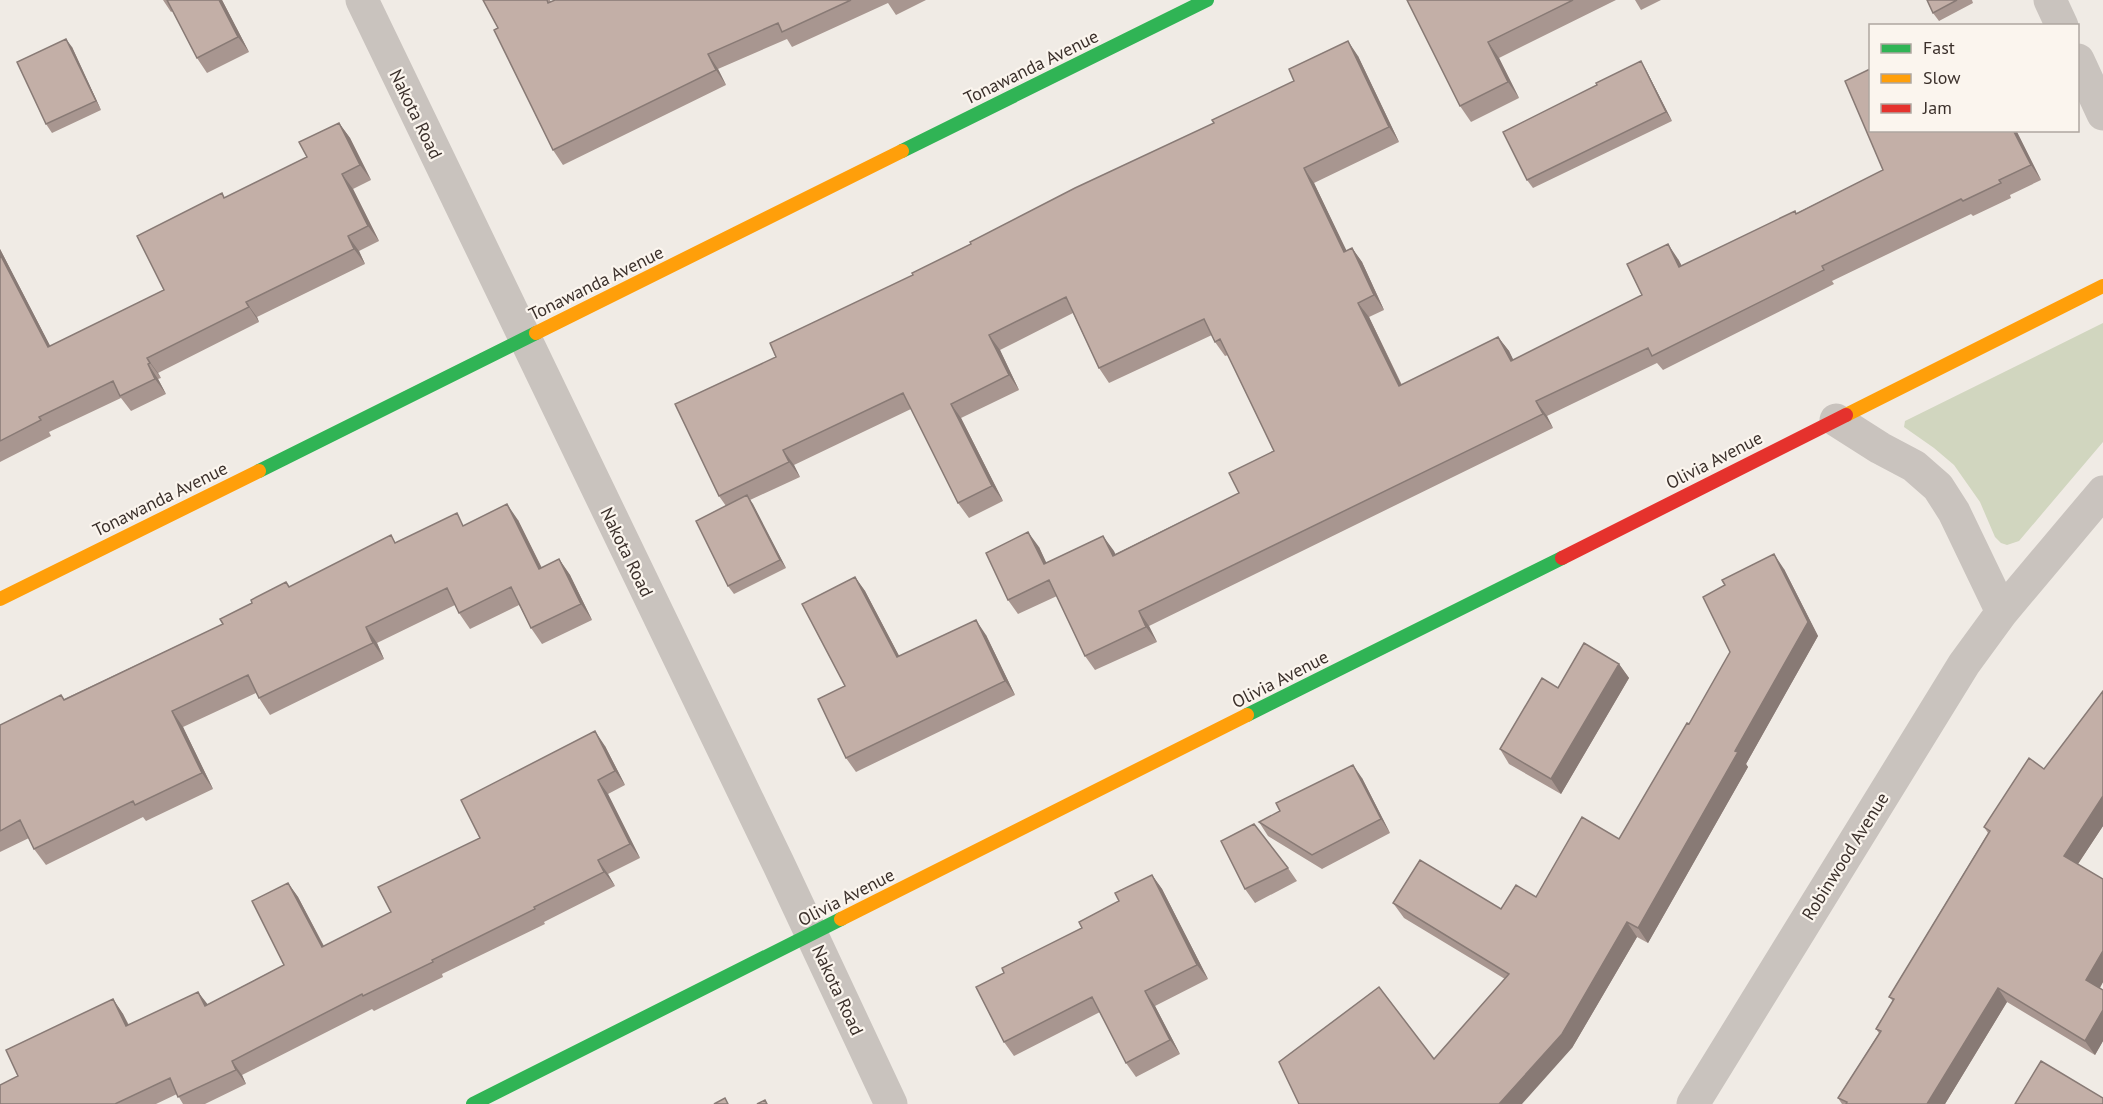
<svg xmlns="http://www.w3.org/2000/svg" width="2103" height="1104" font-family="'PT Sans',sans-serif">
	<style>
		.green { fill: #d1d6bf }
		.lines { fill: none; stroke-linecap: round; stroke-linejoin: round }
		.street { stroke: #c9c3be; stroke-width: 33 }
		.fast { stroke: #30b455; stroke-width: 14 }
		.slow { stroke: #ff9f0a; stroke-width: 14 }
		.jam { stroke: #e5322d; stroke-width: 14 }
		.wall { fill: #a89690 }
		.shaded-wall { fill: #887a75 }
		.building { fill: #c3afa7; stroke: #887a75; stroke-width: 1.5 }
		.labels { text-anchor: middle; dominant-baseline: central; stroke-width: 4.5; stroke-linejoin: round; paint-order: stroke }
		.street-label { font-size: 18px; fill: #3b302b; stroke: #fbf5ee }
	</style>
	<rect width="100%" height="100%" fill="#f0ebe5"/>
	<!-- green -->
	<path class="green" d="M2103,323V442L2019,541L2007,545L2001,543L1995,537L1980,502L1954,465L1934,448L1904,427L1905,421Z"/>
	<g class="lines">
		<!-- street -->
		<path class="street" d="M362,0L779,865L891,1104
			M2050,0L2062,26
			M2078,60L2103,114
			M1836,420L1880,448L1914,466L1938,487L1954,512L2002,612
			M1693,1104L1964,664L2002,612L2103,492"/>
		<!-- fast -->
		<path class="fast" d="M902,151L1207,0
			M259,471L536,333
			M1247,715L1562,558
			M473,1104L841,919"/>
		<!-- slow -->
		<path class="slow" d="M536,333L902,151
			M1846,415L2103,286
			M0,599L259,471
			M841,919L1247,715"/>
		<!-- jam -->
		<path class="jam" d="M1562,558L1846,415"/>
	</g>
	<!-- wall -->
	<path class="wall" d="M163,0H222L249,52L207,73L197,58L173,11L171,12Z
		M483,0H550L551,2L555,0H926L896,15L888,3L792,47L787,39L718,69L726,85L563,165L553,150L498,28Z
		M1407,0H1616L1499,58L1519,98L1471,122L1460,106Z
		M1635,0H1661L1641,10Z
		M1927,0H1972L1973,3L1939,21L1933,13Z
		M72,47L101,110L52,133L46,124Z
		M1358,56L1399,142L1314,183L1346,251L1352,248L1362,262L1384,310L1369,317L1402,385L1498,337L1509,351L1513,360L1642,295L1678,259L1682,266L1797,213L1883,170L1870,130H2016L2041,180L2010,195L2011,198L1973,216L1971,214L1832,281L1834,284L1663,370L1657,363L1547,416L1553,428L1149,626L1157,642L1095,670L1085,656L1057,596L1018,614L1008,600L1039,547L1046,563L1103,536L1115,554L1239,493L1274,451L1228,355L1225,356L1215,342L1212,335L1109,383L1099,368L1073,313L1000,350L1019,390L961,418L1003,501L969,518L958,503L911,409L794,465L800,477L750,500L786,568L734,594L728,586L726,506L719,496L776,357L913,275Z
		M1641,61L1646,70L1672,121L1533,188L1527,180L1597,85Z
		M339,123L350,138L371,180L353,189L379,241L359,251L365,264L257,317L259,322L158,373L161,378L158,379L166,394L131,411L121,398L49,432L51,436L0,462V249L50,346L164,290L222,193L225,198L307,157Z
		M518,520L542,568L559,559L570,575L592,620L542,644L531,628L519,605L470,629L459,613L455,605L377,643L384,659L270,715L259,698L256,693L183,727L213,789L146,821L143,817L46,865L34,849L29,838L0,852V725L64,699L223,624L252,603L286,582L289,587L396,543L465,525Z
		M1784,569L1818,636L1746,764L1748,767L1648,943L1637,937L1572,1048L1434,1059L1505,979L1404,918L1393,903L1501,909L1536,897L1619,839Z
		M855,577L865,591L899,656L986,635L1015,695L856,772L846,758L845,686Z
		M1619,664L1629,678L1561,794L1509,764L1500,749L1558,688Z
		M605,746L625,785L608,794L640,858L608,874L615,886L544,922L545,924L442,974L443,977L374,1011L372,1009L242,1075L246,1084L205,1104H183L177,1094L156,1104H0L18,1076L113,999L123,1014L129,1025L198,992L207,1005L284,965L288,883L298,897L324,946L391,912L480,838Z
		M1362,778L1390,833L1322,869L1268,836L1259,822Z
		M2103,826L2078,864L2103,982L2100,988L2103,990V1041L2095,1055L2007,1002L1945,1104H1842L1838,1098L1879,1033L1876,1029L1893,1001L1889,997L1988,833L1984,827Z
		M1288,868L1297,881L1255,903L1245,889Z
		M1152,875L1162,889L1208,979L1155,1006L1180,1054L1136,1077L1126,1063L1100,1012L1014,1056L1004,1042V973L1082,928L1119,901Z"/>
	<!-- shaded-wall -->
	<path class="shaded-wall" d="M219,0H222L249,52L238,37Z
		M66,39L72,47L101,110L96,101Z
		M1348,41L1358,56L1399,142L1389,127Z
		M1488,42L1499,58L1519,98L1508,82Z
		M708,54L718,69L726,85L716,70Z
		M1641,61L1646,70L1672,121L1666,112Z
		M339,123L350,138L371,180L360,165Z
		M2013,130H2016L2041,180L2031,165Z
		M1304,168L1314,183L1354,266L1344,252Z
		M342,174L353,189L379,241L368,226Z
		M348,236L359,251L365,264L354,249Z
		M1668,244L1678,259L1690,282L1679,267Z
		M1352,248L1362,262L1384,310L1374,295Z
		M0,249L59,363L48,347L0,254Z
		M246,302L257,317L259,322L249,307Z
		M1358,303L1369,317L1409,401L1399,386Z
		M989,335L1000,350L1019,390L1009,375Z
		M1498,337L1509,351L1521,375L1511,361Z
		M147,358L158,373L161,378L150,363Z
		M148,364L158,379L166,394L155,379Z
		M1536,401L1547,416L1553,428L1543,414Z
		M951,404L961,418L1003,501L992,486Z
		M783,450L794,465L800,477L789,462Z
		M747,495L753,504L786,568L780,560Z
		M507,504L518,520L550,585L539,569Z
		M1028,532L1039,547L1054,579L1044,564Z
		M1103,536L1114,551L1123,570L1113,556Z
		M1774,554L1784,569L1818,636L1746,764L1748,767L1648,943L1638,928L1735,751Z
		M559,559L570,575L592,620L581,604Z
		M855,577L865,591L907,671L897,657Z
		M1139,611L1149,626L1157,642L1146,627Z
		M976,620L986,635L1015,695L1005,681Z
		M366,627L377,643L384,659L373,643Z
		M1619,664L1629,678L1561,794L1551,779Z
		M172,711L183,727L213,789L202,773Z
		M595,731L605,746L625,785L615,771Z
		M1353,765L1362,778L1390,833L1381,819Z
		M598,780L608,794L640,858L630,844Z
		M2103,796V826L2074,870L2064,856Z
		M598,860L608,874L615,886L604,872Z
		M1152,875L1162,889L1208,979L1197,965Z
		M288,883L298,897L332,962L322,947Z
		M1627,922L1637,937L1572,1048L1522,1104H1499Z
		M2103,951V982L2096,994L2086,980Z
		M1998,988L2007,1002L1945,1104H1927Z
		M1145,991L1155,1006L1180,1054L1170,1040Z
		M198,992L209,1006H205Z
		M113,999L123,1014L136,1041L126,1026Z
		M2103,1010V1041L2095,1055L2085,1041Z
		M232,1061L242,1075L246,1084L236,1070Z"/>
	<!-- building -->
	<path class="building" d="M167,0H219L238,37L197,58Z
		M483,0H547L548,3L555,0H851L782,32L778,23L708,54L716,70L553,150L494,30L498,28Z
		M1407,0H1573L1488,42L1508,82L1460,106Z
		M1927,0H1957L1933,13Z
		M66,39L96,101L46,124L17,62Z
		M1348,41L1389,127L1304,168L1344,252L1352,248L1374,295L1358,303L1399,386L1498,337L1511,361L1642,295L1627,264L1668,244L1679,267L1795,211L1796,214L1883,170L1845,81L1870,69V130H2013L2031,165L1999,180L2001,183L1963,201L1961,199L1822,266L1824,270L1652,356L1648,348L1536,401L1543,414L1139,611L1146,627L1085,656L1049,580L1008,600L986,553L1028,532L1044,564L1103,536L1113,556L1239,493L1229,473L1274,451L1220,339L1215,342L1204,319L1099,368L1066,297L989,335L1009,375L951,404L992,486L958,503L903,393L783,450L789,462L719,496L675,404L776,357L770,343L913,275L912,273L971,244L970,242L1075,188L1214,123L1212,120L1294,81L1289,69Z
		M1641,61L1666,112L1527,180L1503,132L1597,85L1596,83Z
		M339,123L360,165L342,174L368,226L348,236L354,249L246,302L249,307L147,358L150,363L148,364L155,379L120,396L113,381L39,417L41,420L0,441V254L48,347L164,290L137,236L222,193L224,198L307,157L299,142Z
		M747,495L780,560L728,586L696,521Z
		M507,504L539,569L559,559L581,604L531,628L511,587L459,613L447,588L366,627L373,643L259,698L248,675L172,711L202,773L135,805L133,801L34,849L20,820L0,831V725L61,695L64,700L223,624L220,619L252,603L251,600L286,582L289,587L391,535L395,543L457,513L463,526Z
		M1774,554L1808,622L1735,751L1738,752L1638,928L1627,922L1562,1034L1499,1104H1299L1279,1062L1379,987L1434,1059L1509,974L1393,903L1420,860L1501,909L1516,885L1536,897L1582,817L1619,839L1687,723L1689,724L1730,652L1703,597L1725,585L1722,580Z
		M855,577L897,657L976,620L1005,681L846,758L818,699L845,686L802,604Z
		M1584,643L1619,664L1551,779L1500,749L1542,678L1558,688Z
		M2103,691V796L2064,856L2103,879V951L2086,980L2103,990V1010L2085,1041L1998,988L1927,1104H1846L1847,1102L1838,1098L1881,1031L1876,1029L1894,999L1889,997L1990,831L1984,827L2029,758L2044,769Z
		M595,731L615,771L598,780L630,844L598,860L604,872L534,907L535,909L432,960L433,962L363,996L362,994L232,1061L236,1070L178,1097L170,1078L115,1104H0V1085L18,1076L6,1050L113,999L126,1026L198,992L205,1006L284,965L252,901L288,883L322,947L391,912L378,887L480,838L461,800Z
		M1353,765L1381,819L1312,855L1259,822L1280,811L1276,803Z
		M1254,824L1288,868L1245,889L1221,841Z
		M1152,875L1197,965L1145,991L1170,1040L1126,1063L1092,997L1004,1042L976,987L1004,973L1002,968L1082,928L1079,922L1119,901L1115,893Z
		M2041,1061L2103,1098V1104H2015Z
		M725,1098L728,1104H714Z
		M765,1100L767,1104H757Z"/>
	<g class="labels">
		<!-- street labels -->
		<g class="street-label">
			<text transform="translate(1031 67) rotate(-26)">Tonawanda Avenue</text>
			<text transform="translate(416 114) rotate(64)">Nakota Road</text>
			<text transform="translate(596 283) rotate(-26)">Tonawanda Avenue</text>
			<text transform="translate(1714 460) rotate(-27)">Olivia Avenue</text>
			<text transform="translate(160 499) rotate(-26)">Tonawanda Avenue</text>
			<text transform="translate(627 552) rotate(64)">Nakota Road</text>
			<text transform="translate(1280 679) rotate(-27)">Olivia Avenue</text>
			<text transform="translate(1845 856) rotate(-58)">Robinwood Avenue</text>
			<text transform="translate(846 897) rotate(-27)">Olivia Avenue</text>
			<text transform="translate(838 990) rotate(65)">Nakota Road</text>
		</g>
	</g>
	<!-- legend -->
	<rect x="1869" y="24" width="210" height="108" fill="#fbf5ee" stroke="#aea6a0" stroke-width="1.5"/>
	<rect x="1881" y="44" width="30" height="9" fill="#30b455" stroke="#aea6a0" stroke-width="1.5"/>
	<text x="1923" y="54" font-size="18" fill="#3b302b">Fast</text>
	<rect x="1881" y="74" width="30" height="9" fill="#ff9f0a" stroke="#aea6a0" stroke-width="1.5"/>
	<text x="1923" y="84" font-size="18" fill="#3b302b">Slow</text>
	<rect x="1881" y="104" width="30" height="9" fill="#e5322d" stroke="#aea6a0" stroke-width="1.5"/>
	<text x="1923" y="114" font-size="18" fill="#3b302b">Jam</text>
</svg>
